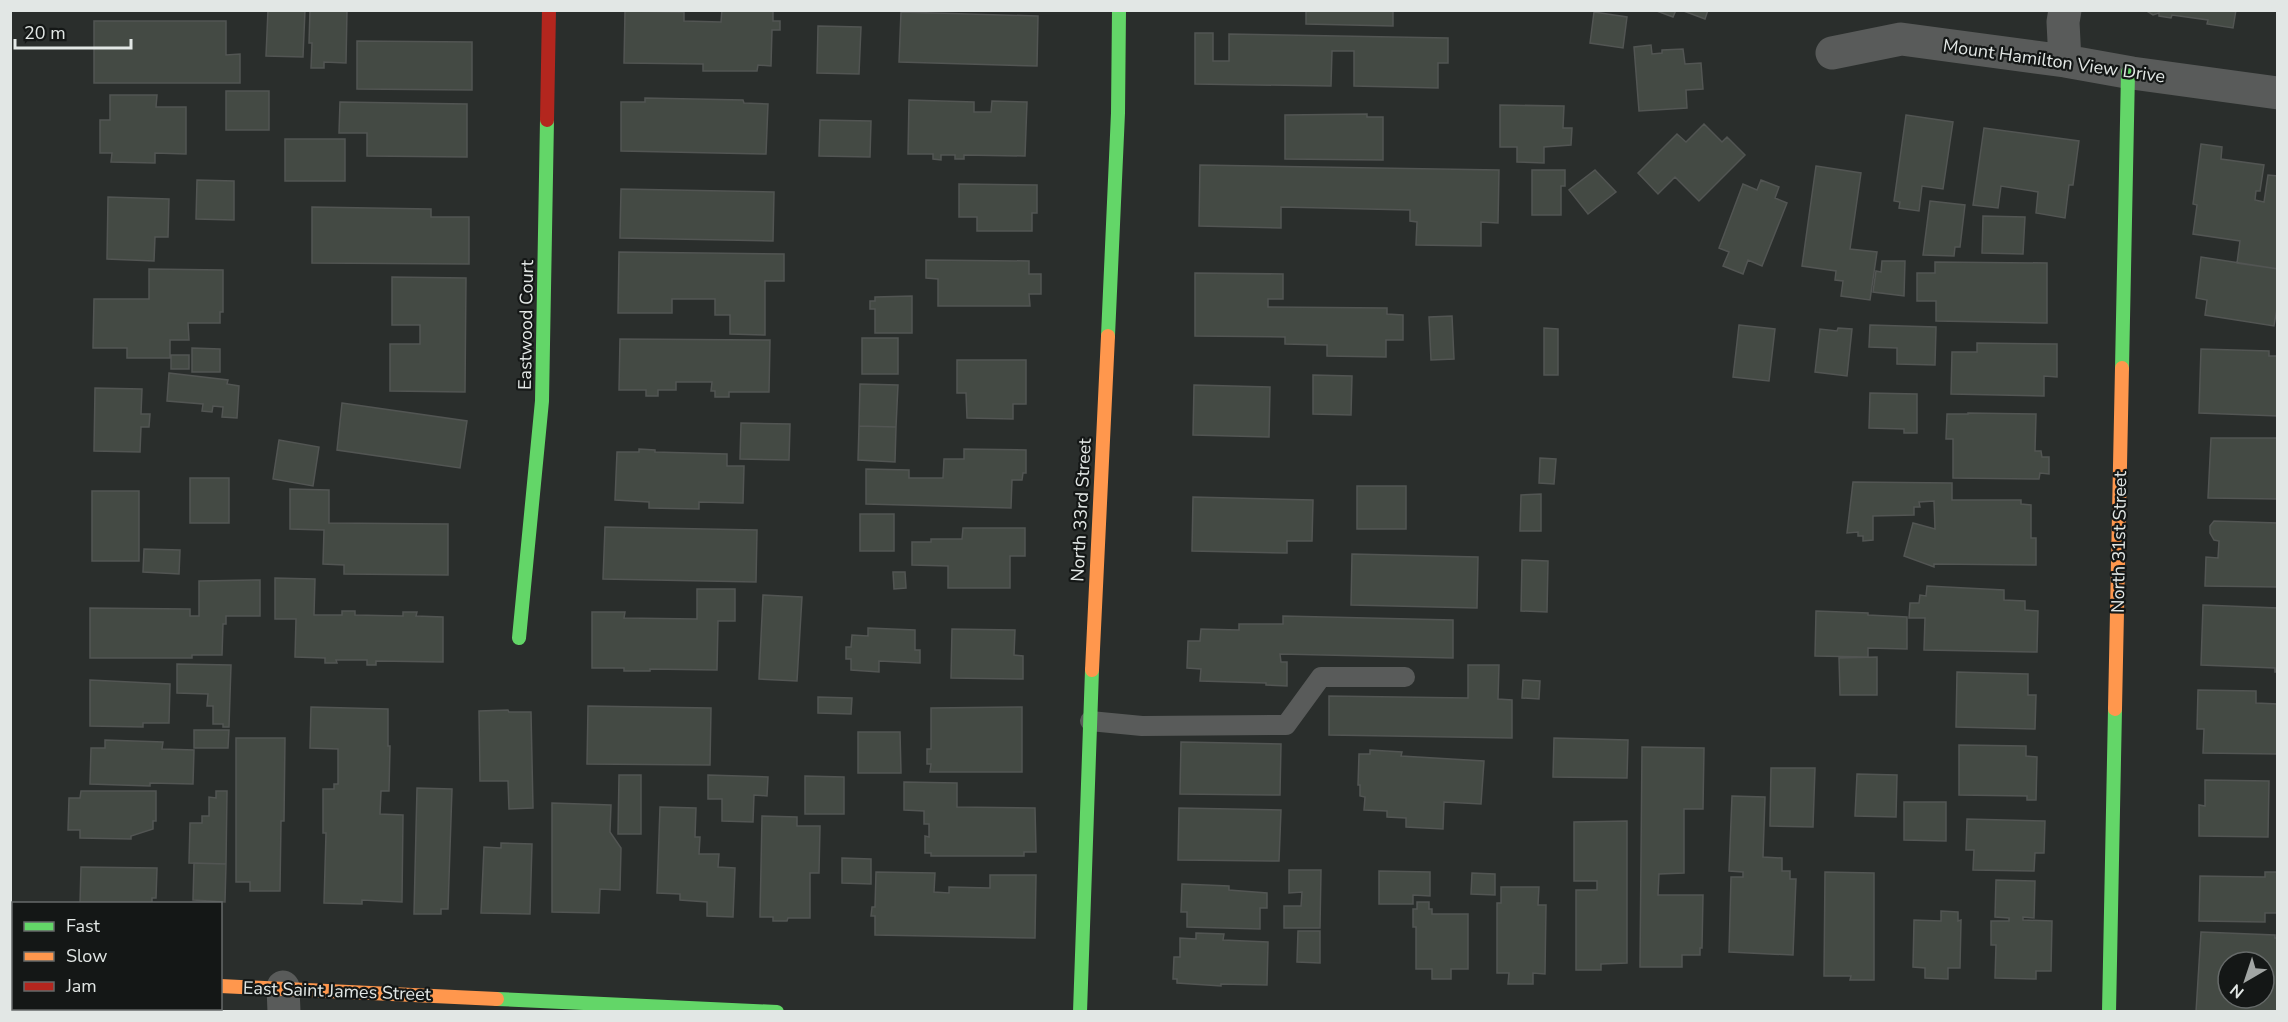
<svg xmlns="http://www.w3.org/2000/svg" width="2288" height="1022" font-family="'Nunito Sans',sans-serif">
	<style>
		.building { fill: #444a44; stroke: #525553; stroke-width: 1.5; fill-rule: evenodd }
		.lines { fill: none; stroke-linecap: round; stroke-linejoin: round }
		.lane { stroke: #595b5a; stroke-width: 20 }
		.street { stroke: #595b5a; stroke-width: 33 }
		.fast { stroke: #63d668; stroke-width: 14 }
		.slow { stroke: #ff974d; stroke-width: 14 }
		.jam { stroke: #b3261e; stroke-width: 14 }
		.labels { text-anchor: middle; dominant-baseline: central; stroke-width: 4.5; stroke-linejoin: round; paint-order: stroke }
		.street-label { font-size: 18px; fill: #e2e7e5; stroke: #141716 }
	</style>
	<rect width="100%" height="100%" fill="#2a2e2c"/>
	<!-- building -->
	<path class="building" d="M268,10H305L303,57L266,56Z
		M310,10H347L346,63L324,62V68H311L312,43H309Z
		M722,10H773V21H780V30H772L771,66L758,65L757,71H703V64L624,63L625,11L684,12V21L721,22Z
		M1306,10H1393V26L1306,24Z
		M1654,10H1676L1673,17Z
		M1681,10H1708L1705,19Z
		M2145,10H2236L2233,28L2207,24L2208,20L2172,15L2171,18L2159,16V13L2153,15Z
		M901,12L1038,16L1037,66L899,62Z
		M1594,12L1627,17L1623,48L1590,43Z
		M94,21H226V55L240,54V83H94Z
		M818,26L861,27L859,74L817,73Z
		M1195,33H1213V61H1229V34L1448,38V63H1438V88L1354,86V51H1332L1331,86L1195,84Z
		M357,41L472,42V90L357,89Z
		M1651,45L1652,54L1662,53V50L1683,49L1685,64L1701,63L1703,89L1686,90L1687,108L1639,111L1634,47Z
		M226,91H269V130H226Z
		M110,95H157L156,107H186V154L155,153V163L111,162L112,153H100V120H110Z
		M645,98L743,100L744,103L768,104L766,154L621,151V102H645Z
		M909,100L974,102V112H991L992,101L1027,102L1025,156L964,155V159H955V155H941V160L933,159V154H908Z
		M340,102L467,104V157L367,156V133H339Z
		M1500,105L1564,106L1563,128H1572L1571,145L1544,147V163L1517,162V147H1500Z
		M1367,114V117H1383V160L1285,159V115Z
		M1906,115L1953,122L1943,189L1922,186L1919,211L1899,208L1900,202L1894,201Z
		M820,120L871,121L870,157L819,156Z
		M1704,124L1722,142L1727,137L1745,155L1699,201L1675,177L1658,194L1638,173L1677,134L1686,142Z
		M1984,128L2079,141L2073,185H2069L2065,218L2036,213L2038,192L2001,186L1998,208L1973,205Z
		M285,139H345V181H285Z
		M2201,144L2222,147L2221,159L2264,165L2260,191H2256L2255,200L2264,202L2268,175L2278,176V269L2237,263L2240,241L2193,234L2197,205L2193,204Z
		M1200,165L1499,170L1498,223L1481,222V246L1416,245L1417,222L1410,221V210L1281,207V228L1199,226Z
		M1816,166L1861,173L1850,249L1877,252L1870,300L1841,296L1843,281L1835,280L1836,271L1802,266Z
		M1532,170H1565V186H1561V215H1532Z
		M1595,170L1616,192L1588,214L1569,190Z
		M197,180L234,181V220L196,219Z
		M1761,180L1779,187L1775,198L1787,203L1762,266L1748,260L1743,274L1723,266L1729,252L1719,248L1743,184L1757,190Z
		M959,184L1037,185V213H1032V231H977V217H959Z
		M621,189L774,192L773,241L620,238Z
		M108,197L169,199L168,237H155L154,261L107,259Z
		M1930,201L1965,205L1960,247H1955L1954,256L1923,255Z
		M312,207L431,209V217H469V264L312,263Z
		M1983,216L2025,217L2023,254L1982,253Z
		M619,252L784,254V281H765V335L730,334V315H715V299H672V313H618Z
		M2201,257L2278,269V302L2274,326L2205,315L2207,300L2196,298Z
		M926,260L1029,261V274H1041V294H1029L1030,306H938V279L926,278Z
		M1882,261H1905L1904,296L1873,292L1876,271L1881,272Z
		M1935,262L2047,263V323L1936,321V301H1917V273H1935Z
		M149,269L223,270V312H220V323H188L189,340H170V358H127V348H93L94,299H149Z
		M1195,273L1283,274V299H1268V307L1387,308V314L1403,315V340H1386V357L1327,356V345L1285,344V337L1195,336Z
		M392,277L466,278L465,392L390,391V344H420V325H392Z
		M912,296V333H875V309H870V301H875V297Z
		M1452,316L1454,359L1431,360L1429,317Z
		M1739,325L1775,329L1769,381L1733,377Z
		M1870,325L1936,327L1935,365L1897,364V348L1869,347Z
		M1544,328L1558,329V375H1544Z
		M1838,328L1852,329L1847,376L1815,372L1820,329L1837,331Z
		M862,338H898V374H862Z
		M620,339L770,340L769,392H729V397H715V391H711L712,382H676V390H658V396H646V390H619Z
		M1977,343L2057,344V377L2044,376V396L1951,394L1952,352H1977Z
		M192,348L220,349V372H192Z
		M2201,349L2269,351V356H2278V416L2199,413Z
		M171,355H189V369H171Z
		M957,360H1026V404H1013V419L967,418L966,393H957Z
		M169,373L228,380L227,384L239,386L237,418L222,417L223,407L213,406L212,412L202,411L203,404L167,401Z
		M1313,375L1352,376L1351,415L1313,414Z
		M860,384L898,385L896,427L859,426Z
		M1194,385L1270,387L1269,437L1193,435Z
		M95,388L142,389L141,414H150L149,427H141L140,452L94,451Z
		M1870,393L1917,394V433H1904V429L1869,428Z
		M342,403L467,421L460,468L337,450Z
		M1968,413L2036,414L2035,451H2041L2042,457H2049V474L2040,473L2039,479L1953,478V439H1946L1947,414H1968Z
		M741,423L790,424L789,460L740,459Z
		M859,426L896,427L895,462L858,460Z
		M2211,438H2278V499L2208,498Z
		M279,440L319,447L313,486L273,479Z
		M639,449L655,450V452L727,454V466H744L743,503L699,502V509L649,508V502L615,500L617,452H639Z
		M964,449L1026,450V473H1023L1022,480H1012L1011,508L866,504V469L909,470V478H943L944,459H964Z
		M1540,458L1556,459L1554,484L1539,483Z
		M190,478H229V523H190Z
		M1853,482L1952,483V500H2021V504L2031,505V538H2036V565L1934,564V567L1904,556L1913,523L1935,529L1934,501L1919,502L1920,507H1914V515L1873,516V540L1863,541V536H1858V532L1847,533Z
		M1357,486H1406V529H1357Z
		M290,489L329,490V523L448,524V575L344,574V565L323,564L324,530L290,529Z
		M92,491H139V561H92Z
		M1541,494V531H1520L1521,495Z
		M1193,497L1313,500L1312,541H1287V553L1192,551Z
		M860,514H894V551H860Z
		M2214,521L2278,523V587L2205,586L2206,557L2218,558L2219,541L2214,540L2210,533V526Z
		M605,527L757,530L756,582L603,579Z
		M963,528H1025V556H1010V588H948V566L912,565V542H931V539H962Z
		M144,549L180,550L179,574L143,572Z
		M1352,554L1478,557L1477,608L1351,605Z
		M1522,560L1548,561L1547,612L1521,611Z
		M893,572H905L906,588L894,589Z
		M275,578L315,579L314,615H342V611H355V615L403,616V612H417L416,616L443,617V662L376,661V665H367V660H336L337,663H325V658L295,657L296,619H275Z
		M260,580V616H226V624H223L222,655H192V658H90V608L190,609V616H199V581Z
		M1927,586L2004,590V600L2025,601V610L2038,611L2037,652L1924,650L1925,618H1909L1910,603H1919L1920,595L1926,596Z
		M697,589H735V621H718L717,670L650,669V671H624V668H592V612H625L624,618L697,619Z
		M763,595L802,597L797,681L759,679Z
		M2203,605L2278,608V672H2275V668L2201,665Z
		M1816,611L1868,613V615L1907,617V649L1868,648V657L1815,656Z
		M1283,616L1453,620V658L1280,654L1281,662H1287V686L1266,685V683L1200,681L1201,669L1187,668L1188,641H1200L1201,629L1239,630V624H1283Z
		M868,628L915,630V650H920V663L879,661V672L851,670V659H846V647H851L852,635L868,636Z
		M952,629L1015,630L1014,655L1023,656V679L951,678Z
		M1877,657V695H1840L1839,658Z
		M177,664L231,665L229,727H223V724H213V706H207L208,694L177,693Z
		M1468,665H1499L1498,699L1512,700V738L1329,735V696L1468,698Z
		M1957,672L2028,674V695H2036L2035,729L1956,727Z
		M90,680L170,684L169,723H143V727L90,726Z
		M1523,680L1540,681L1539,699L1522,698Z
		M2198,690L2256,691V703L2278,704V754L2203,753L2204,729H2197Z
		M818,697L852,698L851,714L818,713Z
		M588,706L711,708L710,765L587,764Z
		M311,707L388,709V746H390L389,791H381L380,814L403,815L402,902L362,900V904L324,903L326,833H323V789H334V784H338V749L310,748Z
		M1022,707V772H930L931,764H927V749H931V708Z
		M508,710L509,712H531L533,808L509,809L508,781H480L479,711Z
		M194,730H229L228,748H194Z
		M858,732H900L901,773H858Z
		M236,738H285L284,821H281L280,891H250V882H236Z
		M1554,738L1628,740L1627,778L1553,777Z
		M105,740L163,742L162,749L194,750L193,784L150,783V786L90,784L91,748H105Z
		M1181,742L1281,744L1280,795L1180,794Z
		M1959,745L2026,746V756L2037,757L2036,800H2027V796L1959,795Z
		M1642,747L1704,748L1703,809H1684V873L1659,874L1658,895H1703L1702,948H1700V955H1682V967H1640Z
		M1370,750L1402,752L1401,756L1484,761L1481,804L1444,802L1443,829L1406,827V818L1387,817V811L1364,810L1365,797L1360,796V785H1358L1359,754H1370Z
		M1771,768H1815L1813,827L1770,826Z
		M1857,774L1897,775L1896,817L1855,816Z
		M619,775H641V834H618Z
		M708,775L768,777L767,796L754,795L753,822L722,821V799H708Z
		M805,776L844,777V814H805Z
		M2205,780L2269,781L2268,837L2199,836V805L2205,806Z
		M904,782L957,783V807L1035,808L1036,852H1024V856H931V853H925V836L929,837V824H924V811L904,810Z
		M417,788L452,789L448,909H441V914H414Z
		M81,791H156V821H153V829L131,836V839L80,838V830H68L69,798H80Z
		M216,791H227L226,864L189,863L190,823H202V816H209V797L216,798Z
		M1732,796L1765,797L1763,857L1782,858V871H1790V879H1796L1793,955L1729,952L1731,877H1743V872L1729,871Z
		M1904,802H1946V841L1904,840Z
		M552,803L611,805L610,832L621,848L620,890L600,889L599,913L552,912Z
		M660,807L696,808L695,837H700L699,854H719L718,867L735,868L733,917L707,916V902L680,900V894L657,893Z
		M1179,808L1281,810L1279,861L1178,860Z
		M762,816L797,817V826H820L819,873H810V918H788L787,921H773V917H760Z
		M1967,819L2045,821L2044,853H2035L2034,871L1973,870L1974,850H1966Z
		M1627,821V963L1601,964V970H1576V890H1597V881H1574V822Z
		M501,843L532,844L530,914L481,913L484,847L501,848Z
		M842,858L871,859V884L842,883Z
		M194,863L226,864L225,902L193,900Z
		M81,867L157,868L156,898H152V904H80Z
		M1289,870H1321L1320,928H1284V906H1301L1302,892L1289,893Z
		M1379,871L1430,872V896L1413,895V904H1379Z
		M876,872L935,873L934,892L949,893V887L990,888V875H1036L1035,938L875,935V916H871L872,907H875Z
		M1825,872L1874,873V980H1850L1851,976H1824Z
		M2265,872H2278V913H2265V922L2199,921L2200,876L2265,877Z
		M1472,873L1495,874V895L1471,894Z
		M1996,880L2035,881L2034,918L2023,917V920L2052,921L2051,971H2036V979L1995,978L1996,945H1991V921H2009V918L1995,917Z
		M1182,884L1229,886V890L1267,893V908H1260V929L1187,927V912H1181Z
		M1501,887H1539L1538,905H1546L1545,974L1533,973V984H1508L1509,973H1497V903H1501Z
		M1417,902H1429V909H1432V914H1468V969H1451V979H1432V969H1416V927H1413V909H1417Z
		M1941,911L1958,912V921L1961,920L1960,968H1948V979L1925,978V968L1913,967L1914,920L1941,921Z
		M1298,931H1320V963L1297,962Z
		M2201,932L2275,935V938H2278V1012H2196ZM2228,962H2264V998H2228Z
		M1196,933L1224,934L1223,940L1268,942L1267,985L1221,984V986L1177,983V979H1173L1174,957H1180V938L1196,939Z"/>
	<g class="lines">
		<!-- lane -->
		<path class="lane" d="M1090,721L1142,726L1286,725L1321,677H1405"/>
		<!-- street -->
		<path class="street" d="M2065,10L2063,22L2065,61
			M1832,53L1901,39L2065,61L2132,73L2278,93
			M10,982H14
			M283,987L284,1012"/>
		<!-- fast -->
		<path class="fast" d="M1108,336L1118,113L1119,10
			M2122,368L2128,72
			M519,638L542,401L547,120
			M497,999L777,1012
			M1080,1012L1092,670
			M2109,1012L2115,709"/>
		<!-- slow -->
		<path class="slow" d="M1092,670L1108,336
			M2115,709L2122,368
			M220,986L497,999"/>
		<!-- jam -->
		<path class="jam" d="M547,120L549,10"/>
	</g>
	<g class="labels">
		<!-- street labels -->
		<g class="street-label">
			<text transform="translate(2054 61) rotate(8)">Mount Hamilton View Drive</text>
			<text transform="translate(526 325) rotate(-89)">Eastwood Court</text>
			<text transform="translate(1081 510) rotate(-87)">North 33rd Street</text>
			<text transform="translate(2119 542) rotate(-89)">North 31st Street</text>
			<text transform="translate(337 991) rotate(2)">East Saint James Street</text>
		</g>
	</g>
	<!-- border -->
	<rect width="2288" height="1022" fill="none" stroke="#e2e7e5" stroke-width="24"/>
	<!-- legend -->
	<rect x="12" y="902" width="210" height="108" fill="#141716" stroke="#666a69" stroke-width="1.5"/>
	<rect x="24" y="922" width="30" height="9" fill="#63d668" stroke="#666a69" stroke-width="1.5"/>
	<text x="66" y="932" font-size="18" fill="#e2e7e5">Fast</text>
	<rect x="24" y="952" width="30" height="9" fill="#ff974d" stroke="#666a69" stroke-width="1.5"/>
	<text x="66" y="962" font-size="18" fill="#e2e7e5">Slow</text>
	<rect x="24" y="982" width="30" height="9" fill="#b3261e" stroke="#666a69" stroke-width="1.5"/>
	<text x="66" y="992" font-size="18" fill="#e2e7e5">Jam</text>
	<!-- north arrow -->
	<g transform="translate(2246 980) rotate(219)"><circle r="28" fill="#141716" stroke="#666a69" stroke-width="1.5"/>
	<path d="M0-4.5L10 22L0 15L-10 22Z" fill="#a2a6a4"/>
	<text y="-9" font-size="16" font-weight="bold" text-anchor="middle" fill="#e2e7e5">N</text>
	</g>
	<!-- scale -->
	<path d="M15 39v9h116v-9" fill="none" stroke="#e2e7e5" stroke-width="3"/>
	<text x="24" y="39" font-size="18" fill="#e2e7e5" stroke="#141716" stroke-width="4.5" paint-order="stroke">20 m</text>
</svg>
